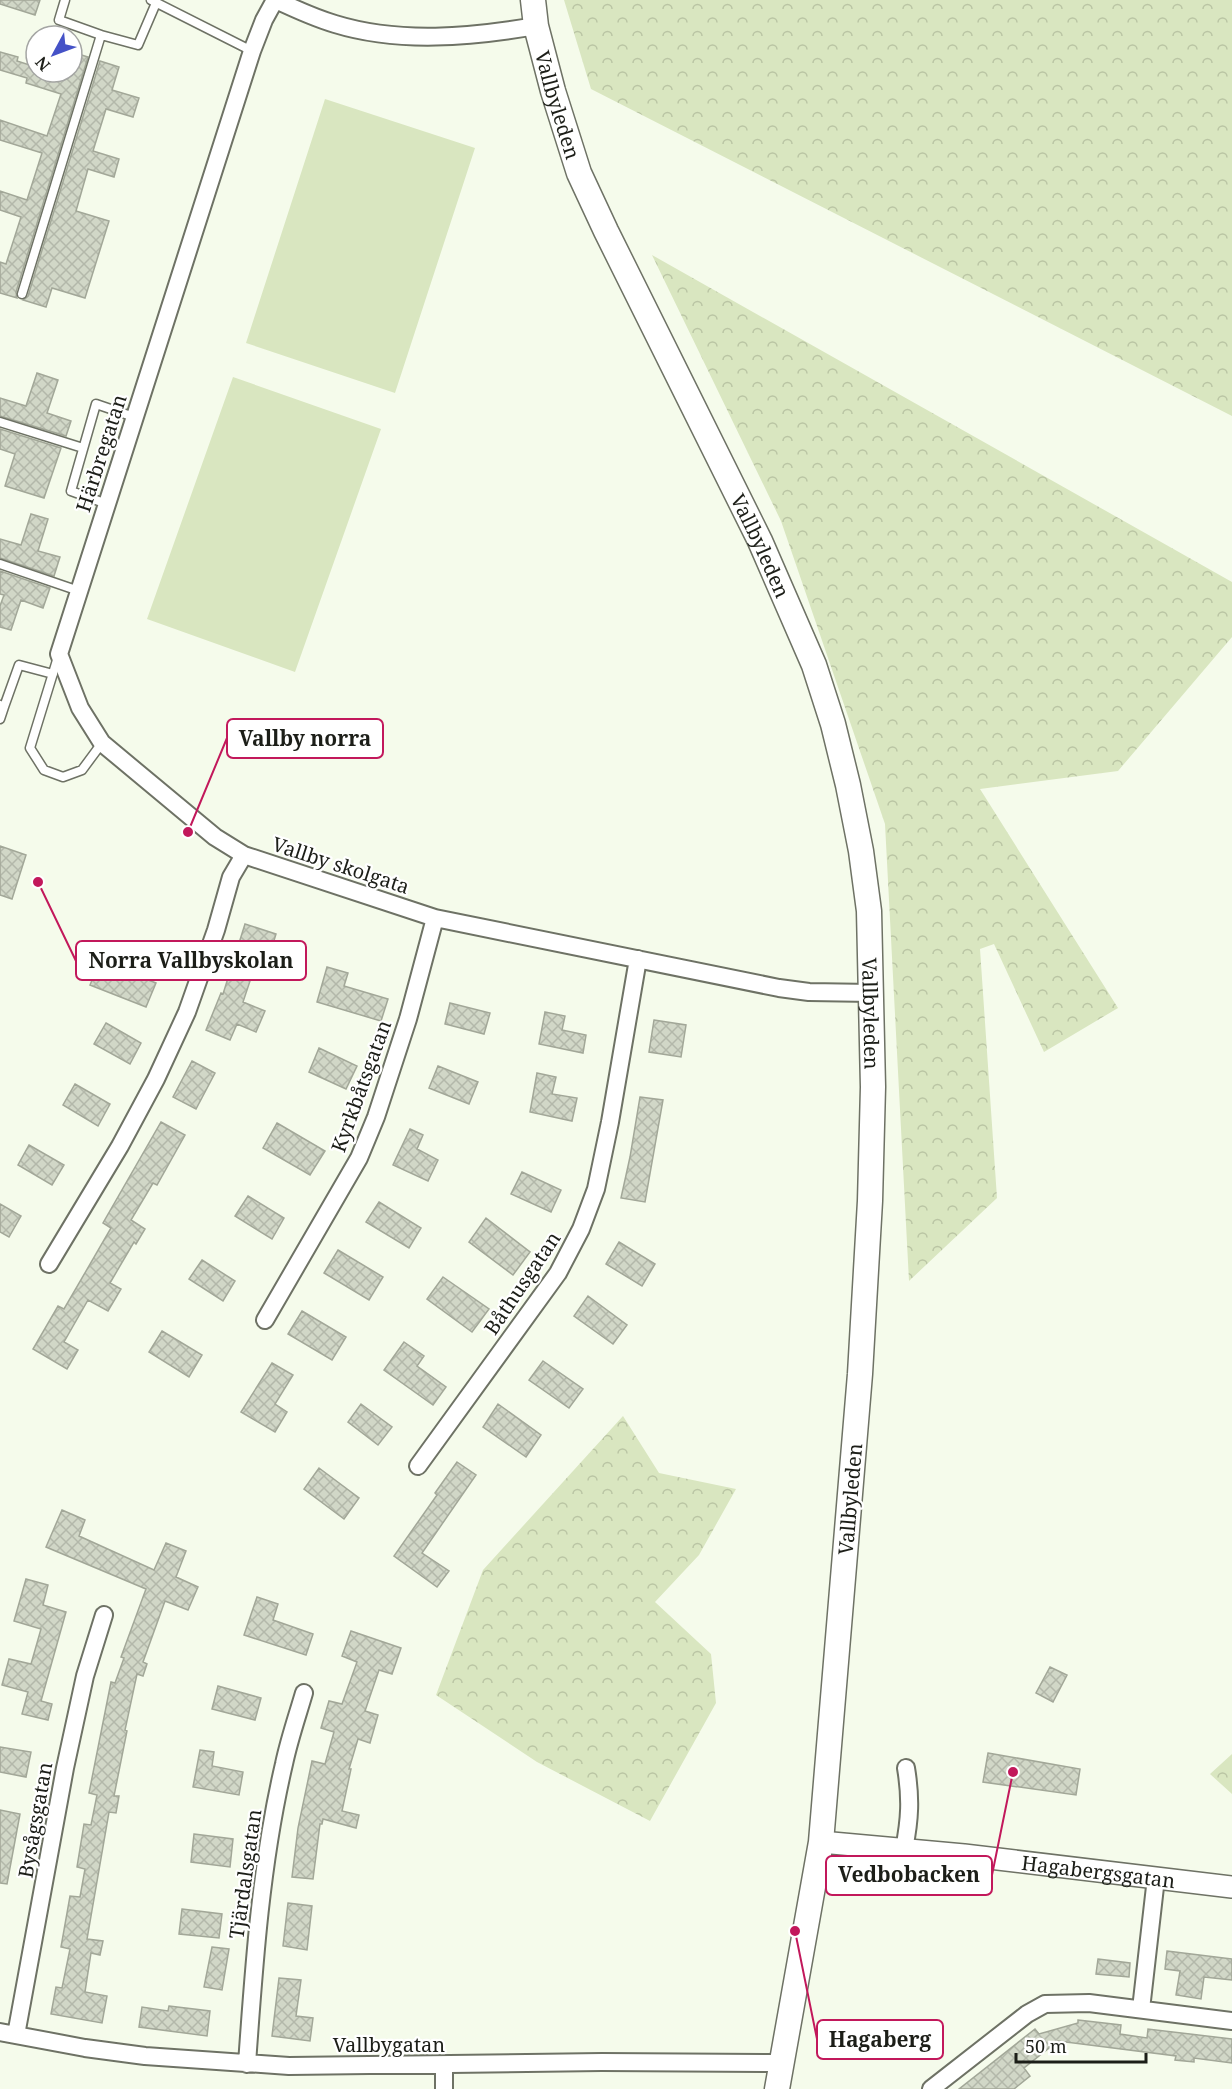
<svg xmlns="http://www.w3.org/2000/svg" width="1232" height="2089" font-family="'Noto Serif',serif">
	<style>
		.forest { fill: url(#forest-crowns) }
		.garden { fill: #d9e6c0 }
		.building { fill: url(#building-cross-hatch); stroke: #a2a798; stroke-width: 1.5 }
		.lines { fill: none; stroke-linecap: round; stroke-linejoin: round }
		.service-casing { stroke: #6e7265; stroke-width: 11 }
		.minor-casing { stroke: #6e7265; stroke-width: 20 }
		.tertiary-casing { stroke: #6e7265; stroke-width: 24 }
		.secondary-casing { stroke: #6e7265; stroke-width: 27 }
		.service { stroke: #fff; stroke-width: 8 }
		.minor { stroke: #fff; stroke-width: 16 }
		.tertiary { stroke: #fff; stroke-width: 21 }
		.secondary { stroke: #fff; stroke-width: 24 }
		.labels { text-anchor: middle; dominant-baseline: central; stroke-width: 4.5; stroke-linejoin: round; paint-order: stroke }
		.street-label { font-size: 20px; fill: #1c1e18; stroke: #fff }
		.leader { fill: none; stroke: #c2185b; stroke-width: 2 }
		.callout-dot { fill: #c2185b; stroke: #fff; stroke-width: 2 }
		.callout { fill: #fff; stroke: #c2185b; stroke-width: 2 }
		.callout-label { font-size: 21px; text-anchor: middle; font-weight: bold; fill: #1c1e18 }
	</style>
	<defs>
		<pattern id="forest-crowns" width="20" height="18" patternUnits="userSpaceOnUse" patternTransform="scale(1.5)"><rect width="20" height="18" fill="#d9e6c0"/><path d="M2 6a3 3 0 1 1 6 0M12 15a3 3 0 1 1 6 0" fill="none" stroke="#bac5a4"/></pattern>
		<pattern id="building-cross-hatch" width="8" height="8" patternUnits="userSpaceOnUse" patternTransform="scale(1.5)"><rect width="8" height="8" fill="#d1d7c7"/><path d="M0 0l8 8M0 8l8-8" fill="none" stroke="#b3b8aa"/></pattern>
	</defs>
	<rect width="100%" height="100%" fill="#f5fbeb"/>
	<!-- forest -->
	<path class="forest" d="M564,0H1232V416L591,89Z
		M652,255L1232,582V637L1118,771L980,789L1118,1008L1044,1052L994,944L980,949L997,1198L909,1281L885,824L781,521Z
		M623,1416L659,1473L736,1489L699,1555L655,1602L711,1654L716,1703L650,1821L537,1762L436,1695L483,1570Z
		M1232,1754V1794L1210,1774Z"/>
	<!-- garden -->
	<path class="garden" d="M325,99L475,148L395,393L246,343Z
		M233,377L381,429L295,672L147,619Z"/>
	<!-- building -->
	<path class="building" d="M0,0H40L35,15L0,4Z
		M0,52L18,57L17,61L36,67V72H50L67,77L68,72H72V52L88,57L16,292L17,298L0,293V262L6,264L21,217L0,210V191L27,200L42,153L0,140V120L47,136L61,94L26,83L27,78L0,70Z
		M100,61L119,67L112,90L139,98L133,117L106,109L93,151L119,159L114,177L88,169L76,211L109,221L85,298L52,288L46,307L23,300L28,296Z
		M37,373L58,380L47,413L71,421L66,436L0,416V398L26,406Z
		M0,429L61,448L44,498L5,486L15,454L0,449Z
		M31,514L48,519L38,551L60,557L54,576L0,558V539L21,545Z
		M0,571L50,588L43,608L21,600L11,630L0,627V606L4,595L0,594Z
		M0,846L26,855L12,899L0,895Z
		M245,924L276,934L269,957L259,954L243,1002L265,1011L256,1032L237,1024L230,1040L206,1030L221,993L223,994Z
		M100,961L156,983L146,1007L90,985Z
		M327,967L348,973L344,986L388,999L381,1021L317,1002Z
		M450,1003L490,1013L484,1034L445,1024Z
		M545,1012L565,1016L562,1030L586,1035L583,1053L539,1044Z
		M654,1020L686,1025L681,1057L649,1052Z
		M106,1023L141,1043L130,1064L94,1044Z
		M319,1048L357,1066L346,1089L309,1072Z
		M192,1061L215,1073L196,1109L173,1097Z
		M438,1066L478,1082L469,1104L429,1088Z
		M537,1073L556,1077L552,1094L577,1098L572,1121L530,1112Z
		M75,1084L110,1104L98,1126L63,1105Z
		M640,1097L663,1100L645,1202L621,1198L630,1157Z
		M161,1122L185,1135L157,1185L153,1183L131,1220L145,1229L136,1244L134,1242L110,1283L121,1289L108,1311L88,1300L64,1342L78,1350L67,1369L33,1349L58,1306L64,1309L111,1228L103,1223Z
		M277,1123L325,1151L310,1175L263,1148Z
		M410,1129L423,1135L417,1149L438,1160L428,1181L393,1165Z
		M29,1145L64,1165L52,1185L18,1165Z
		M522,1172L561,1190L551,1212L511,1194Z
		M248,1196L284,1218L272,1239L235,1216Z
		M379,1202L421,1228L409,1248L366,1222Z
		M0,1204L21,1216L9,1237L0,1232Z
		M486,1218L530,1252L513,1275L469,1242Z
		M619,1242L655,1264L642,1286L606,1264Z
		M338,1250L383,1277L369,1300L324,1273Z
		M202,1260L235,1281L223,1301L189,1279Z
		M443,1277L489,1309L472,1332L427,1299Z
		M588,1296L627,1325L613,1344L574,1316Z
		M302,1311L346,1337L332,1360L288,1334Z
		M162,1331L202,1355L189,1377L149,1352Z
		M404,1342L424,1356L417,1366L446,1387L433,1405L384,1370Z
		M543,1361L583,1389L569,1408L529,1380Z
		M272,1363L293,1375L275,1404L287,1412L275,1432L241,1412Z
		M361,1404L392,1427L378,1445L348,1422Z
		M498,1404L541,1435L526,1457L483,1427Z
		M457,1462L476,1475L422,1553L449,1571L437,1587L394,1556L437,1495L435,1493Z
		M319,1468L359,1498L344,1519L304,1489Z
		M62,1510L85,1520L79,1536L154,1570L166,1543L186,1551L176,1577L198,1587L188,1610L165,1601L143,1662L147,1664L143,1676L137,1674L125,1730L127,1731L114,1796H119L116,1813L109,1812L87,1939L103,1941L100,1955L91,1953L85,1992L107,1996L102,2023L51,2014L56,1987L62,1988L70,1949L61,1947L70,1896L80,1897L85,1869L77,1867L84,1824L91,1825L97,1795L89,1793L111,1682L115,1683L124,1658L121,1657L146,1589L46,1547Z
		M26,1579L48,1585L43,1605L66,1612L41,1701L52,1704L48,1720L22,1714L28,1692L2,1685L9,1659L31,1664L41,1629L14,1621Z
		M257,1597L278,1604L273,1620L313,1634L306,1655L244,1635Z
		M351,1631L401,1648L392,1674L379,1670L365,1711L378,1715L370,1743L358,1739L349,1769H351L342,1811L359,1815L356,1828L323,1819L322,1824H320L313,1879L292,1877L298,1828L312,1761L325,1764L334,1732L321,1728L329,1701L342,1704L357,1662L342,1656Z
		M1050,1667L1067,1675L1053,1702L1036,1693Z
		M218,1686L261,1698L255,1720L212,1709Z
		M0,1747L31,1752L26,1777L0,1772Z
		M200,1750L214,1752L212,1766L243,1772L239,1795L193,1787Z
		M988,1753L1080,1769L1076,1795L983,1782Z
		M0,1810L20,1814L7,1884L0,1883Z
		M194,1834L233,1839L230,1867L191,1862Z
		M288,1903L312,1906L307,1950L283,1946Z
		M182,1909L222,1914L219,1938L179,1934Z
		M212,1947L229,1949L222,1990L204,1987Z
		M1167,1951L1232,1959V1980L1204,1977L1201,1999L1176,1995L1180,1971L1165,1969Z
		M1098,1959L1130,1963L1129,1977L1096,1974Z
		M279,1978L301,1980L296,2016L313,2018L310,2041L272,2036Z
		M169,2006L210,2011L207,2036L139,2027L142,2007L168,2011Z
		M1078,2020L1121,2025L1120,2034L1147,2038L1148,2029L1232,2039V2063L1194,2058V2062L1175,2060L1176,2056L1058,2041L1024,2068L1030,2076L1014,2089H959L1035,2029L1039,2034L1078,2023Z"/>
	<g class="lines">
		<defs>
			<path id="service" d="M151,0L252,51
				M101,35L138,45L156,3
				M22,294L101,35L59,20L65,0
				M0,422L83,448
				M107,504L71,491L96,404L134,417
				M0,564L79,591
				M58,657L30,748L44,770L63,777L82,770L102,743
				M0,705L4,707L19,665L53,674
				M0,719L4,707"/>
			<path id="minor" d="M275,0L264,20L252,51L59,654L80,708L102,743L215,837L244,855L435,918L779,988L809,992L872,993
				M276,0C295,9 315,18 335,24C400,44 471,37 536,26
				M49,1264L120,1146L156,1079L187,1012L216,930L231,877L244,855
				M265,1320L359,1158L376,1117L408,1019L435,918
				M418,1466L558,1273L581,1229L596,1189L610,1122L638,959
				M904,1849C910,1819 911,1798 906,1768
				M1141,2009L1156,1878
				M0,2032L85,2048L145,2056L289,2066L602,2062L781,2063
				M16,2035L65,1768L85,1676L104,1615
				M247,2064C254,1964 261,1862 284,1764C289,1740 297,1717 304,1693
				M444,2065V2089
				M931,2089L1027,2014L1045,2004L1089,2003L1232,2021"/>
			<g id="tertiary">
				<path id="s1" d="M821,1842L964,1855L1232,1887"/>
			</g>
			<g id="secondary">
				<path id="s2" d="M533,0L536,26L553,91L579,173L606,231L760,541L814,665L833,724L848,785L861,851L869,911L873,1087L870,1201L860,1374L821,1842L777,2089"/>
			</g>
		</defs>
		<!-- service casing -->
		<use href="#service" class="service-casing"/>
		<!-- minor casing -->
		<use href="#minor" class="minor-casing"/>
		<!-- tertiary casing -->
		<use href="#tertiary" class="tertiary-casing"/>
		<!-- secondary casing -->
		<use href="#secondary" class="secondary-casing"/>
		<!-- service -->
		<use href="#service" class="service"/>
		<!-- minor -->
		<use href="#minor" class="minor"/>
		<!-- tertiary -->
		<use href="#tertiary" class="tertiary"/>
		<!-- secondary -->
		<use href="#secondary" class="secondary"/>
	</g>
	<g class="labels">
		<!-- street labels -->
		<g class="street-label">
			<text stroke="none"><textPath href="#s2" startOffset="108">Vallbyleden</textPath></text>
			<text transform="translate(101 453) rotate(-72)">Härbregatan</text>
			<text stroke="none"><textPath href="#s2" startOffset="594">Vallbyleden</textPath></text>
			<text transform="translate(341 865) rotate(18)">Vallby skolgata</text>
			<text stroke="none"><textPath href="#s2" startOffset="1080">Vallbyleden</textPath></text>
			<text transform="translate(361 1086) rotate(-70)">Kyrkbåtsgatan</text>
			<text transform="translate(522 1283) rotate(-56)">Båthusgatan</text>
			<text transform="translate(850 1499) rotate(-85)">Vallbyleden</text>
			<text transform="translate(35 1820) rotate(-80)">Bysågsgatan</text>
			<text stroke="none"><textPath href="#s1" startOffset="279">Hagabergsgatan</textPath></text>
			<text transform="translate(245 1874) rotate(-82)">Tjärdalsgatan</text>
			<text x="389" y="2044">Vallbygatan</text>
		</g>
	</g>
	<!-- callouts -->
	<path class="leader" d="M188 832L227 738M38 882L76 961M1013 1772L992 1875M795 1931L817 2039"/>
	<g class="callout-dot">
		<circle cx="188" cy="832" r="6"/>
		<circle cx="38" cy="882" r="6"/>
		<circle cx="1013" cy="1772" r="6"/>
		<circle cx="795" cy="1931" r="6"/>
	</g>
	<g class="callout">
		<rect x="227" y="719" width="156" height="39" rx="6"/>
		<rect x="76" y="941" width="230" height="39" rx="6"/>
		<rect x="826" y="1856" width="166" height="39" rx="6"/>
		<rect x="817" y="2020" width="126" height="39" rx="6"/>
	</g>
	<g class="callout-label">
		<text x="305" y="746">Vallby norra</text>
		<text x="191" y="968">Norra Vallbyskolan</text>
		<text x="909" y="1882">Vedbobacken</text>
		<text x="880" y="2047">Hagaberg</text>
	</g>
	<!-- north arrow -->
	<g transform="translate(54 54) rotate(229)"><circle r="28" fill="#ffffff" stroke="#a4a5a3" stroke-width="1.5"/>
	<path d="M0-4.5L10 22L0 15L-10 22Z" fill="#4552c7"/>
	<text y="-9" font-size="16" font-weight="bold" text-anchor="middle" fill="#1c1e18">N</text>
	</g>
	<!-- scale -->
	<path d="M1016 2053v9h130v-9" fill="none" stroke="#1c1e18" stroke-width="3"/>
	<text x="1025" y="2053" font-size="18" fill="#1c1e18" stroke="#ffffff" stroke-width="4.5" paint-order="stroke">50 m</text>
</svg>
